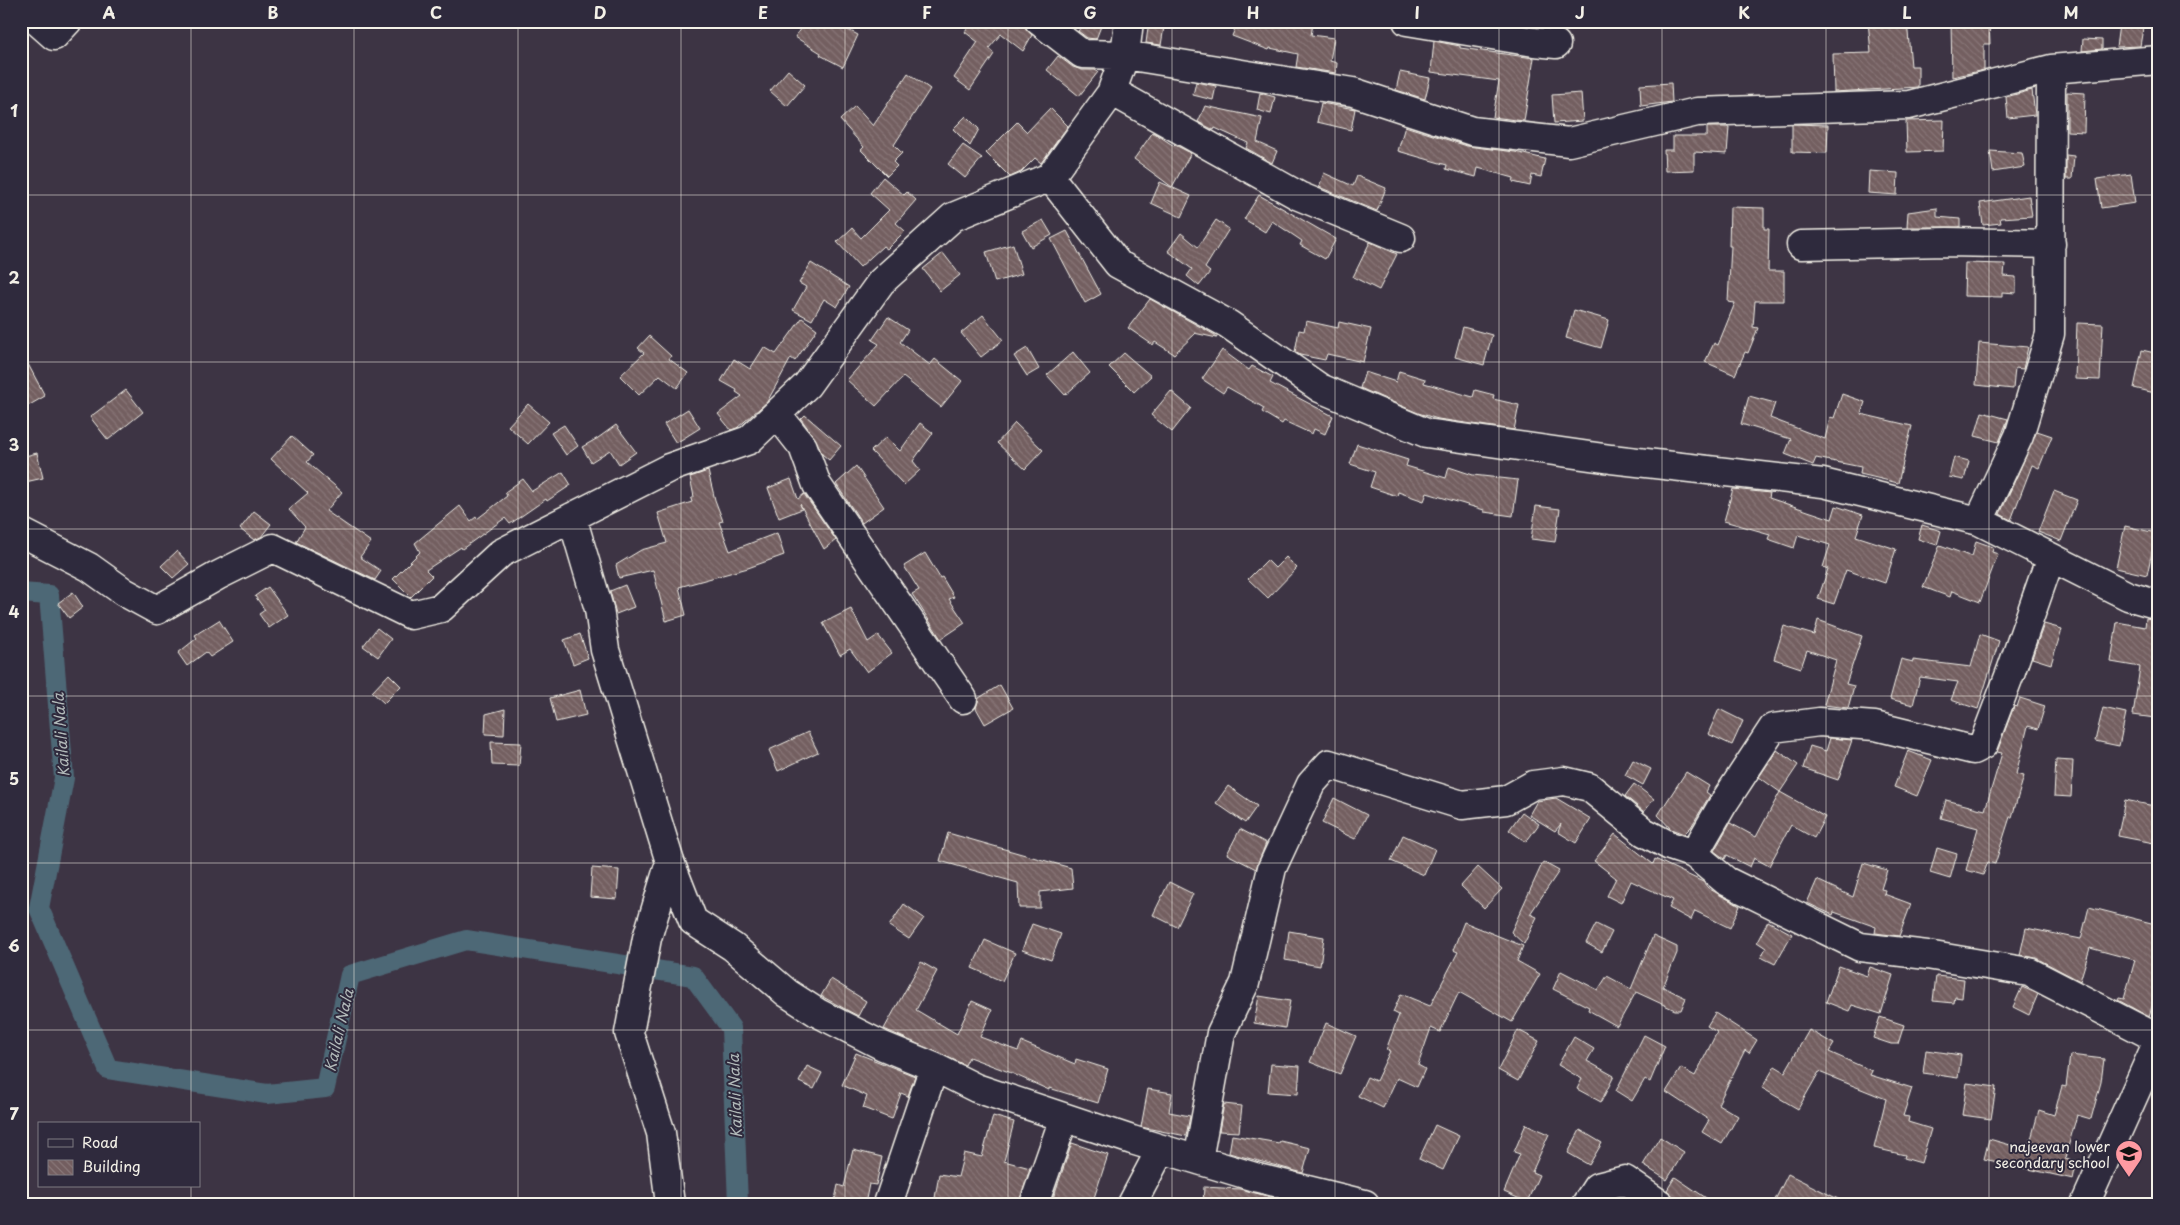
<svg xmlns="http://www.w3.org/2000/svg" width="2180" height="1225" font-family="'Playpen Sans',sans-serif">
	<style>
		.lines { fill: none; stroke-linecap: round; stroke-linejoin: round }
		.canal { stroke: #4e6876; stroke-width: 20 }
		.building { fill: url(#building-back-hatch); stroke: #f4f1e8 }
		.minor-casing { stroke: #f4f1e8; stroke-width: 31 }
		.minor { stroke: #2f2a3d; stroke-width: 28 }
		.grid { fill: none; stroke: #f4f1e8; stroke-width: 1; stroke-opacity: 0.55 }
		.labels { text-anchor: middle; dominant-baseline: central; stroke-width: 4; stroke-linejoin: round; paint-order: stroke }
		.poi-label { font-size: 14px; fill: #f4f1e8; stroke: #2f2a3d; text-anchor: end }
		.water-label { font-size: 15px; font-style: italic; fill: #b2baba; stroke: #2f2a3d }
		.neatline { fill: none; stroke: #f4f1e8; stroke-width: 2 }
		.grid-label { font-size: 16px; text-anchor: middle; font-weight: bold; fill: #f4f1e8 }
	</style>
	<defs>
		<pattern id="building-back-hatch" width="6" height="6" patternUnits="userSpaceOnUse" patternTransform="scale(1.25)"><rect width="6" height="6" fill="#735e60"/><path d="M-1 5l2 2M0 0l6 6M5-1l2 2" fill="none" stroke="#887677"/></pattern>
	</defs>
	<rect width="100%" height="100%" fill="#3d3444"/>
	<filter id="ink" filterUnits="userSpaceOnUse"><feTurbulence type="fractalNoise" baseFrequency=".02" numOctaves="2"/><feDisplacementMap in="SourceGraphic" scale="10" xChannelSelector="R" yChannelSelector="G"/><feConvolveMatrix kernelMatrix="1 2 1 2 8 2 1 2 1" color-interpolation-filters="sRGB"/></filter>
	<g filter="url(#ink)">
		<g class="lines">
			<!-- canal -->
			<path class="canal" d="M21,593L49,595L64,778L39,908L108,1069L267,1094L325,1088L350,975L466,940L693,976L731,1028L738,1204"/>
		</g>
		<!-- building -->
		<path class="building" d="M805,21H831L858,35L843,67L820,55L821,53L795,37Z
			M973,21H1024L1025,27L1032,35L1023,51L1001,34L989,48L994,54L970,90L954,78L978,42L965,32Z
			M1086,21H1103L1096,39L1087,38L1078,31Z
			M1149,21H1165L1161,45L1146,43Z
			M1238,21H1297L1313,24L1311,35L1334,38L1330,61L1337,63L1336,73L1296,67L1298,54L1270,48L1269,50L1232,36Z
			M1868,21H1907L1911,66H1918V87L1834,92L1833,54L1871,53Z
			M1951,21H1989L1990,44H1984V70L1952,77Z
			M2119,25L2143,28L2140,46L2116,47Z
			M2083,39L2102,40V49L2082,51Z
			M1434,41L1460,46V48L1534,58L1524,121L1493,117L1499,81L1431,72Z
			M1058,56L1073,67L1082,70H1095L1098,72L1079,96L1047,70Z
			M788,70L805,85L787,106L770,91Z
			M1400,72L1430,78L1425,99L1396,90Z
			M908,73L930,89L894,145L902,153L893,162L897,166L887,176L861,150L864,147L840,120L855,106L873,126Z
			M1196,82L1216,86L1213,100L1193,95Z
			M1671,83L1672,102L1641,106L1640,85Z
			M2032,90L2035,115L2008,118L2006,97Z
			M2067,92L2085,93L2084,132L2067,131Z
			M1260,93L1275,97L1271,114L1257,110Z
			M1581,93L1583,121L1554,123L1552,95Z
			M1321,103L1355,109L1351,130L1317,122Z
			M1205,106L1262,118L1257,142L1277,151L1272,163L1246,148L1248,143L1215,128L1214,130L1198,122Z
			M1050,108L1068,126L1041,163L1035,158L1021,172L1010,177L986,153L1017,122L1027,132Z
			M966,116L979,129L970,146L953,129Z
			M1944,120L1943,151L1907,152L1906,121Z
			M1792,124L1828,125L1827,153L1792,152Z
			M1405,126L1467,146L1515,152L1545,159L1541,177L1532,175L1530,186L1513,182L1514,178L1478,168L1476,177L1446,169L1447,165L1398,151Z
			M1707,127H1729L1727,154L1694,152V170L1665,171L1664,150H1673V136H1707Z
			M1153,132L1174,146L1175,145L1191,153L1172,187L1134,159Z
			M963,145L982,158L965,178L948,164Z
			M1990,151L2022,153L2025,167L1993,172Z
			M2066,155L2074,156L2072,179H2066Z
			M1869,171L1898,173L1897,195L1868,193Z
			M1324,173L1353,186L1357,176L1386,188L1377,211L1319,187Z
			M2131,174L2135,203L2101,208L2097,179Z
			M883,177L904,195L907,192L916,200L896,223L905,231L887,249L883,246L860,267L837,242L852,228L861,238L889,210L870,193Z
			M1160,182L1191,196L1181,217L1151,203Z
			M1259,195L1336,239L1325,259L1300,245L1302,241L1272,221L1265,232L1244,219Z
			M2029,196L2032,216L2000,218L2001,223L1983,225L1980,203Z
			M1730,207L1764,208V229H1769L1768,271H1784V301H1755L1753,327L1758,328L1748,353L1745,352L1735,375L1705,362L1714,343L1718,345L1735,303L1728,302L1731,246H1729Z
			M1937,208V217L1960,219V227H1907L1908,212Z
			M1043,220L1052,235L1031,247L1022,231Z
			M1216,220L1229,229L1205,268L1210,272L1199,286L1187,276L1192,269L1168,251L1181,233L1198,247Z
			M1067,231L1101,294L1085,303L1051,239Z
			M1370,242L1397,254L1379,290L1353,277Z
			M1013,244L1022,274L995,282L986,252Z
			M943,253L960,275L940,291L923,269Z
			M811,263L849,287L837,307L824,299L812,320L793,310L806,287L799,283Z
			M1965,263L2005,264L2004,276L2016,277V293L2002,292V297L1964,296Z
			M1150,299L1215,335L1217,338L1194,333L1195,334L1174,354L1155,342L1153,345L1128,328Z
			M1574,310L1609,320L1601,348L1566,338Z
			M983,315L1003,340L981,357L961,333Z
			M888,317L908,330L900,342L930,365L935,359L962,381L941,407L903,377L876,406L847,380L879,344L872,340Z
			M802,318L817,329L795,361L791,358L767,402L737,428L731,430L718,414L742,396L736,392L737,390L721,381L734,359L750,369L764,347L776,354Z
			M1306,321L1338,328L1339,322L1371,329L1363,362L1327,354L1325,360L1300,355L1295,352L1299,330L1304,331Z
			M2077,323L2103,324L2100,380L2075,379Z
			M1463,327L1492,335L1484,365L1455,357Z
			M649,336L671,356L669,359L688,373L677,388L660,375L639,395L620,376L644,353L638,348Z
			M1979,343L2028,347L2023,369L2015,368L2013,389L1976,385Z
			M1027,348L1039,369L1027,376L1014,356Z
			M1222,350L1249,370L1252,366L1273,377L1270,383L1333,416L1325,434L1314,429L1312,434L1284,421L1282,424L1262,412L1264,408L1227,387L1223,393L1202,379Z
			M2142,350L2159,354V394L2134,388Z
			M21,351L45,396L26,407L21,398Z
			M1073,352L1090,373L1065,395L1047,375Z
			M1124,353L1151,376L1134,392L1109,367Z
			M1399,371L1425,379L1424,383L1473,397L1475,390L1494,395L1493,399L1519,405L1514,430L1438,419L1418,413L1360,388L1365,372L1396,382Z
			M126,390L143,412L108,440L90,417Z
			M1171,391L1191,408L1172,432L1151,415Z
			M1842,394L1865,402L1861,414L1912,426L1898,483L1860,474L1861,467L1816,458L1813,465L1785,454L1791,439L1741,424L1749,396L1775,403L1770,418L1825,439L1830,417L1834,418Z
			M528,404L549,422L528,444L508,426Z
			M688,409L700,428L676,443L664,424Z
			M1982,412L2008,419L1999,442L1975,436Z
			M805,415L841,446L829,460L822,454L815,438L801,419Z
			M920,423L933,433L913,461L920,470L904,485L871,451L886,437L900,451Z
			M1015,423L1043,450L1025,469L997,443Z
			M564,425L578,446L566,455L551,433Z
			M616,425L636,452L619,464L610,450L591,462L582,447L598,438Z
			M2037,431L2052,436L2039,468L2032,465L2011,520L2000,514Z
			M292,436L313,455L307,462L342,492L326,511L371,542L360,557L381,571L375,580L296,542L305,527L289,509L308,493L271,459Z
			M1357,444L1408,460L1406,466L1446,478L1449,467L1473,475L1518,480L1513,516L1484,512V510L1427,493L1424,501L1398,492L1397,496L1370,487L1375,472L1350,464Z
			M37,453L43,478L21,483V457Z
			M1954,457L1969,461L1964,480L1949,477Z
			M856,466L884,507L862,523L836,484Z
			M708,471L715,500L723,521L719,522L730,551L777,533L784,555L748,568L679,587L686,615L666,621L653,570L619,578L616,565L641,550L667,543L658,513L692,502L691,499L694,497L690,477Z
			M563,472L571,485L547,501L546,499L510,524L505,518L462,549L461,547L426,570L432,576L411,597L393,579L420,552L415,543L460,506L471,521L476,517L477,519L507,496L505,492L523,479L532,491Z
			M791,479L798,499L804,494L836,540L824,549L800,504L802,509L779,518L768,488Z
			M1733,489L1770,493L1769,498L1832,519L1836,506L1863,515L1856,536L1896,549L1885,583L1846,570L1834,604L1818,599L1828,569L1823,567L1830,545L1798,535L1794,548L1768,539L1770,534L1724,521Z
			M2054,491L2077,500L2061,541L2038,532Z
			M1536,506L1560,509L1555,542L1531,539Z
			M254,511L271,524L261,537L254,540L240,529Z
			M1922,525L1941,531L1937,545L1918,539Z
			M2125,526L2156,533L2147,575L2116,568Z
			M1976,541L1993,547L1992,552L1998,554L1980,602L1952,591L1950,597L1923,587L1940,545L1972,557Z
			M177,551L189,564L173,578L161,566Z
			M925,553L940,578L942,577L954,597L949,599L965,623L941,639L912,594L919,590L904,566Z
			M1286,557L1297,568L1268,598L1248,579L1267,560L1275,568Z
			M625,585L634,607L616,614L610,591Z
			M268,587L288,615L269,628L259,614L265,610L255,596Z
			M73,592L83,607L69,618L58,603Z
			M851,609L868,642L878,635L892,653L867,672L850,649L840,655L823,623Z
			M2146,618L2159,620V687L2155,718L2133,715L2140,667L2111,662L2117,622L2145,627Z
			M219,620L233,642L210,657L206,652L187,666L178,653L197,638L195,635Z
			M1818,620L1862,636L1846,684L1854,686L1848,708L1824,705L1836,660L1807,650L1801,668L1774,659L1784,626L1814,635Z
			M2044,624L2062,629L2051,664L2032,658Z
			M377,628L391,639L378,657L363,646Z
			M580,634L588,658L573,664L564,640Z
			M1980,634L1999,641L1978,709L1951,700L1958,682L1920,677L1913,705L1890,699L1901,659L1913,662V660L1971,667Z
			M389,674L401,686L384,703L372,692Z
			M1000,685L1013,708L985,724L976,708L979,698Z
			M580,690L586,715L556,722L550,698Z
			M2020,698L2045,706L2038,729L2028,726L2016,774L2024,776L2012,817H2010L1995,864L1988,862L1983,875L1966,870L1978,828L1941,818L1946,800L1985,810L2002,753L1997,752L2014,706L2017,707Z
			M2103,708L2126,713L2119,746L2095,741Z
			M505,709L504,735L485,734L486,714Z
			M1719,709L1743,721L1732,745L1708,734Z
			M808,732L818,752L778,771L769,750Z
			M1830,738L1852,740L1838,780L1803,768L1810,746L1826,751Z
			M491,742L521,743L519,766L492,765Z
			M1777,750L1798,765L1780,792L1759,777Z
			M1908,751L1932,760L1917,796L1894,787Z
			M1633,760L1651,769L1643,785L1625,775Z
			M2056,760L2073,761L2071,797L2054,796Z
			M1686,772L1709,786L1706,792L1710,795L1691,827L1684,834L1671,829L1658,815Z
			M1634,784L1654,799L1644,812L1625,796Z
			M1228,786L1257,806L1245,823L1216,803Z
			M1780,792L1825,817L1814,838L1791,825L1769,866L1754,858L1750,867L1727,855L1725,859L1714,851L1730,823L1756,837Z
			M1334,798L1367,815L1355,839L1322,823Z
			M1556,798L1591,819L1576,843L1558,832L1561,824L1555,831L1529,815L1537,801Z
			M2125,800L2159,807V844L2118,836Z
			M1522,812L1539,824L1526,842L1509,830Z
			M1240,829L1266,843L1256,869L1227,854Z
			M948,833L1071,868L1073,888L1040,892V908H1019L1018,883L940,861Z
			M1615,834L1653,864L1655,859L1703,882L1708,888L1740,906L1730,928L1695,911L1691,920L1669,908L1673,900L1631,881L1621,903L1607,896L1616,878L1594,861Z
			M1403,835L1435,849L1424,875L1391,861Z
			M1937,848L1957,854L1950,879L1930,873Z
			M1543,862L1559,871L1530,914L1537,917L1524,944L1511,932Z
			M1863,863L1887,870L1881,889L1885,890L1884,894L1911,904L1899,936L1875,933L1876,927L1834,912L1833,915L1807,903L1817,880L1853,897Z
			M1478,867L1502,889L1484,908L1461,886Z
			M592,868L619,870L617,899L590,897Z
			M1169,882L1193,894L1177,927L1153,915Z
			M904,904L924,918L909,939L889,926Z
			M2089,907L2159,925V981L2149,1017L2118,1000L2119,998L2124,999L2135,960L2090,948L2080,981L2036,958L2020,955L2026,928L2081,939Z
			M1768,921L1792,934L1775,964L1761,957L1766,948L1757,942Z
			M1464,922L1523,946L1517,961L1540,974L1512,1022L1459,992L1440,1032L1431,1028L1418,1065L1425,1069L1417,1087L1397,1078L1383,1108L1358,1096L1367,1077L1376,1081L1390,1051L1386,1050L1399,1015L1393,1012L1401,994L1430,1006L1458,952L1453,950Z
			M1032,924L1061,934L1051,960L1022,950Z
			M1596,924L1612,932L1602,952L1586,943Z
			M1289,931L1324,937L1320,966L1285,960Z
			M1653,936L1677,947V953L1663,987L1686,998L1681,1010H1675L1636,992L1617,1026L1588,1010L1589,1007L1553,989L1561,971L1598,990L1607,976L1631,989Z
			M985,940L1015,953L1002,981L972,968Z
			M921,962L937,971L916,1010L957,1034L972,1001L992,1010L980,1037L1018,1051L1022,1042L1075,1064L1076,1059L1108,1069L1098,1103L1049,1088V1090L1009,1072L969,1057L965,1065L884,1029Z
			M1839,966L1867,976L1870,967L1893,975L1881,1014L1852,1005L1849,1011L1826,1002Z
			M1936,976L1964,979L1962,998L1955,997L1954,1003L1933,1001Z
			M831,979L866,1001L858,1016L821,996Z
			M2022,987L2038,994L2029,1015L2013,1007Z
			M1259,996L1290,1001L1285,1028L1254,1023Z
			M1715,1013L1757,1040L1749,1053L1745,1050L1718,1104L1738,1116L1722,1144L1702,1132L1709,1120L1666,1092L1681,1068L1695,1076L1717,1032L1707,1026Z
			M1880,1017L1904,1025L1898,1044H1891L1873,1038Z
			M1326,1023L1356,1036L1340,1074L1310,1062Z
			M1518,1030L1539,1041L1518,1081L1498,1070Z
			M1809,1030L1834,1044L1829,1052L1872,1071L1870,1075L1912,1088L1903,1116L1909,1117L1908,1122L1931,1129L1921,1163L1904,1158L1905,1155L1874,1148L1886,1099L1819,1072L1798,1109L1762,1088L1775,1066L1785,1072Z
			M1644,1035L1665,1046L1650,1082L1645,1079L1632,1101L1616,1091Z
			M1574,1037L1594,1049L1587,1061L1614,1076L1601,1102L1577,1089L1582,1079L1558,1065Z
			M1926,1050L1961,1055L1958,1078L1923,1073Z
			M856,1053L915,1076L908,1096L901,1093L892,1119L863,1108L867,1096L842,1085Z
			M2070,1055L2104,1059L2101,1082L2091,1119L2077,1115L2065,1158L2077,1161L2073,1179L1984,1159L1989,1139L2028,1150L2039,1110L2054,1115L2062,1086L2066,1087Z
			M1271,1064L1300,1066L1298,1094L1268,1092Z
			M807,1066L822,1073L814,1089L799,1082Z
			M1967,1083L1996,1087L1991,1119L1962,1115Z
			M1148,1089L1172,1093L1169,1112L1190,1116L1186,1136L1141,1127Z
			M1224,1104L1242,1106L1239,1132L1219,1131Z
			M993,1116L1014,1122L1004,1161L1030,1168L1019,1204H973L935,1198L939,1174L958,1177L964,1153L982,1157Z
			M1526,1124L1549,1134L1532,1172L1539,1175L1527,1202L1504,1192L1520,1154L1514,1152Z
			M1435,1125L1459,1136L1443,1170L1419,1159Z
			M1580,1130L1602,1143L1589,1165L1568,1153Z
			M1232,1135L1279,1143L1280,1141L1310,1148L1303,1173L1229,1153Z
			M1660,1137L1684,1152L1667,1180L1643,1165Z
			M1072,1143L1108,1155L1092,1204H1051Z
			M853,1150L882,1157L876,1185L869,1184L865,1204H834L838,1185L844,1187Z
			M1788,1174L1848,1204H1773Z
			M1675,1177L1715,1204H1675L1674,1197L1667,1190Z
			M1204,1187L1240,1189L1279,1199V1204H1203Z"/>
		<g class="lines">
			<defs>
				<path id="minor" d="M37,21L54,36L68,21
					M1039,21L1082,54L1125,55L1353,92L1472,131L1569,142L1697,112L1909,105L2051,69L2159,60
					M1407,21L1534,42L1556,44
					M1111,93H1115L1299,196L1401,238
					M1050,177L1118,264L1228,324L1320,388L1426,433L1611,459L1823,483L1979,521L2128,596L2159,605
					M1801,245L1947,242L2051,244
					M777,414L803,447L817,485L963,699
					M572,517L599,609L605,650L670,862L693,921L733,947L787,993L818,1013L883,1046L934,1067L976,1088L1132,1140L1258,1178L1365,1204
					M1979,521L2019,436L2050,334L2051,69
					M21,532L89,567L124,592L157,610L217,576L273,548L411,615L441,608L501,553L669,468L749,440L807,385L881,282L953,217L1050,177L1111,93L1125,55L1129,21
					M1694,854L1723,804L1773,728L1819,722L1875,726L1973,750L1983,745L2011,671L2050,559
					M670,862L647,938L629,1033L661,1133L670,1204
					M1198,1160L1221,1033L1245,983L1272,868L1311,784L1329,764L1462,805L1506,800L1533,785L1564,781L1589,787L1644,832L1670,846L1694,854L1726,881L1860,947L1927,955L2029,972L2159,1039
					M888,1204L934,1067
					M1034,1204L1064,1118
					M1132,1204L1161,1149
					M1586,1204L1597,1187L1625,1180L1660,1204
					M2085,1204L2159,1039"/>
			</defs>
			<!-- minor casing -->
			<use href="#minor" class="minor-casing"/>
			<!-- minor -->
			<use href="#minor" class="minor"/>
		</g>
	</g>
	<!-- grid -->
	<path class="grid" d="M191,21V1124M354,21V1204M518,21V1204M681,21V1204M845,21V1204M1008,21V1204M1172,21V1204M1335,21V1204M1499,21V1204M1662,21V1204M1826,21V1204M1989,21V1204M21,195H2159M21,362H2159M21,529H2159M21,696H2159M21,863H2159M21,1030H2159M191,1186V1204"/>
	<!-- icons -->
	<defs>
		<symbol id="school-pin" viewBox="-11 -11 22 30"><path d="M0 17L-7.5 6A9.5 9.5 0 1 1 7.5 6Z" fill="#ff9aa2" stroke="#2f2a3d"/><path d="M0-5L7-2L0 1L-7-2ZM-4 1L0 2.5L4 1V4Q0 6-4 4Z" fill="#111"/></symbol>
	</defs>
	<g fill-rule="evenodd">
		<use href="#school-pin" x="2113" y="1138" width="32" height="43"/>
	</g>
	<g class="labels">
		<!-- poi labels -->
		<g class="poi-label">
			<text x="2110" y="1146">najeevan lower<tspan x="2110" dy="16">secondary school</tspan></text>
		</g>
		<!-- water labels -->
		<g class="water-label">
			<text transform="translate(60 735) rotate(-94)">Kailali Nala</text>
			<text transform="translate(338 1030) rotate(-77)">Kailali Nala</text>
			<text transform="translate(734 1096) rotate(-92)">Kailali Nala</text>
		</g>
	</g>
	<!-- margin -->
	<rect width="2180" height="1225" fill="none" stroke="#2f2a3d" stroke-width="55"/>
	<!-- legend -->
	<rect x="38" y="1122" width="162" height="65" fill="#2f2a3d" stroke="#7e7a81"/>
	<rect x="48" y="1139" width="25" height="8" fill="#2f2a3d" stroke="#7e7a81"/>
	<text x="82" y="1148" font-size="15" fill="#f4f1e8">Road</text>
	<rect x="48" y="1160" width="25" height="15" fill="url(#building-back-hatch)" stroke="#7e7a81"/>
	<text x="82" y="1172" font-size="15" fill="#f4f1e8">Building</text>
	<rect x="28" y="28" width="2124" height="1170" class="neatline"/>
	<g class="grid-label">
		<text x="109" y="19">A</text>
		<text x="273" y="19">B</text>
		<text x="436" y="19">C</text>
		<text x="600" y="19">D</text>
		<text x="763" y="19">E</text>
		<text x="927" y="19">F</text>
		<text x="1090" y="19">G</text>
		<text x="1253" y="19">H</text>
		<text x="1417" y="19">I</text>
		<text x="1580" y="19">J</text>
		<text x="1744" y="19">K</text>
		<text x="1907" y="19">L</text>
		<text x="2071" y="19">M</text>
		<text x="14" y="117">1</text>
		<text x="14" y="284">2</text>
		<text x="14" y="451">3</text>
		<text x="14" y="618">4</text>
		<text x="14" y="785">5</text>
		<text x="14" y="952">6</text>
		<text x="14" y="1120">7</text>
	</g>
</svg>
